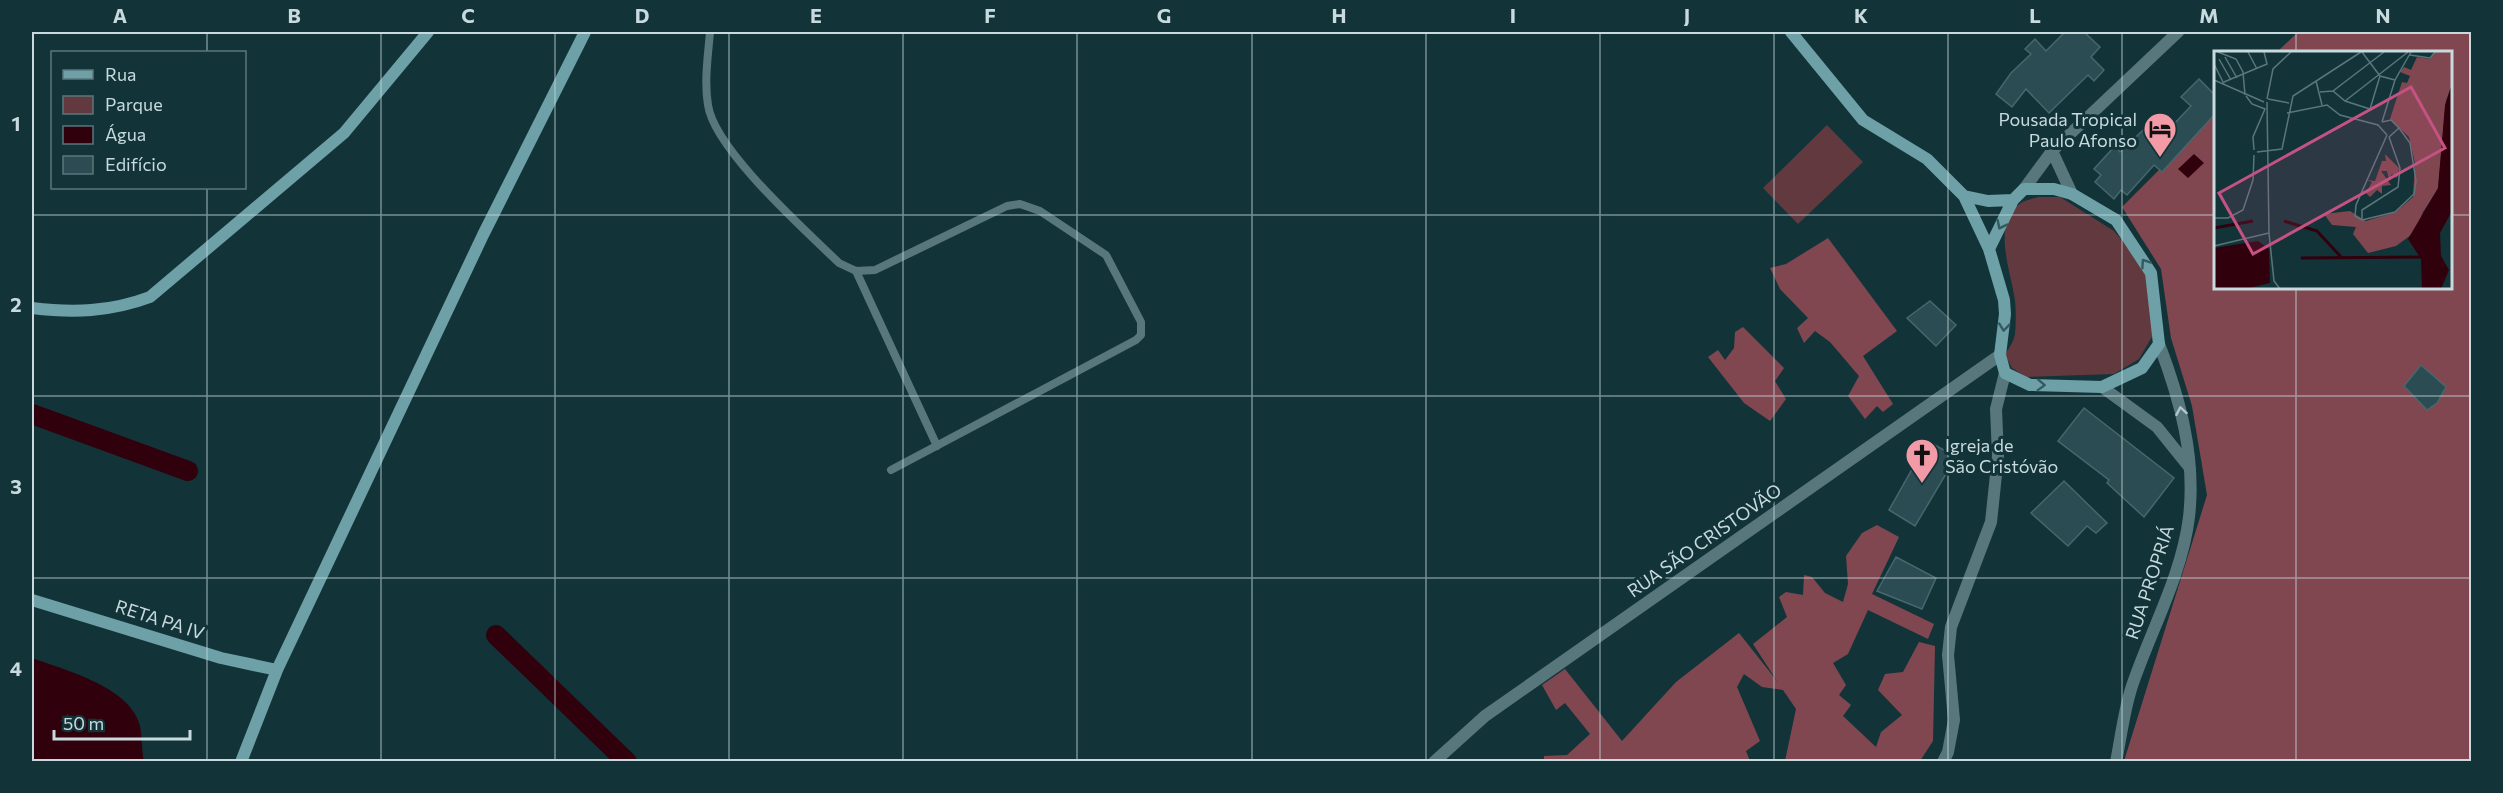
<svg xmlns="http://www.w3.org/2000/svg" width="2503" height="793" font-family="Commissioner,sans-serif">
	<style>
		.green { fill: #61393f }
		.forest { fill: #814750 }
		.water { fill: #30000c }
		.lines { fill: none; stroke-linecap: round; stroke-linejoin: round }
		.canal { stroke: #30000c; stroke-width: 20 }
		.building { fill: #2b4c52; stroke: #46686d; stroke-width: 1.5 }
		.lane { stroke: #58777c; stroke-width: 8 }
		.street { stroke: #58777c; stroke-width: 12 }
		.secondary { stroke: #6ea0a8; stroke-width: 12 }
		.oneway { stroke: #325a60 }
		.oneway2 { stroke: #b2c6ca }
		.grid { fill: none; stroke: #c8dadd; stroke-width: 1.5; stroke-opacity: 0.55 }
		.labels { text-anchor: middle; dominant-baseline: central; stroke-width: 6; stroke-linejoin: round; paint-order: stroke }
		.poi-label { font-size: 18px; fill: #c8dadd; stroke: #123439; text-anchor: end }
		.street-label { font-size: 18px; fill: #c8dadd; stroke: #123439 }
		.inset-river { fill: none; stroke: #30000c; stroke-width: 3 }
		.inset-road { fill: none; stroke: #5b767b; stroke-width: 1.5 }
		.view { fill: #c45282; fill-opacity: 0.15; stroke: #c45282; stroke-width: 3 }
		.inset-edge { fill: none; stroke: #c8dadd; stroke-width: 3 }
		.neatline { fill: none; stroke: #c8dadd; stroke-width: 2 }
		.grid-label { font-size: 20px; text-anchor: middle; font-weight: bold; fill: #c8dadd }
	</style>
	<rect width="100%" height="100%" fill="#123439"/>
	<!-- green -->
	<path class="green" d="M1827,125L1863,162L1798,224L1763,188Z
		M2038,197H2060L2114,231L2132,252L2145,271L2153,335L2139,359L2114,374L2026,377L2012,368L2005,355C2009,348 2014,341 2015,334C2016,323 2016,311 2015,301C2012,274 1990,222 2021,203C2025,200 2033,199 2038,197Z"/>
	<!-- forest -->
	<path class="forest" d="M2298,32H2471V761H2124L2207,495L2192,406L2171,338L2161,269L2122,207L2215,114V288H2450V52H2277Z
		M1828,238L1897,331L1863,356L1893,404L1883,412L1877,406L1865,419L1848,396L1859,376L1830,342L1815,331L1804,343L1797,328L1808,318L1780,289L1770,268L1786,264Z
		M1743,327L1784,368L1775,381L1786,399L1770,421L1744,403L1708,357L1718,350L1725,360L1734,348L1735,332Z
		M1877,525L1899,537L1872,594L1934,624L1928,639L1868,610L1848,654L1833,663L1846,685L1839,695L1851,705L1843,716L1876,747L1881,732L1902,715L1878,690L1885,674L1903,672L1919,642L1935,646L1933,741L1920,761H1785L1796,709L1783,690L1762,687L1744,674L1737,687L1760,741L1746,751L1750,761H1544V756L1567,755L1590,734L1565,703L1556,710L1542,685L1565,669L1622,741L1676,682L1739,633L1777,681L1753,644L1787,617L1779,597L1786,592L1803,595L1804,575L1812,577L1825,593L1843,602L1848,584L1846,556L1862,533Z"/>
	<!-- water -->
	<path class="water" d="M2194,154L2204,163L2188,178L2178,169Z
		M32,658C63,669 125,686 138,720C143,732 141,749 144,761H32Z"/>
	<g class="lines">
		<!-- canal -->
		<path class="canal" d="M32,414L188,471
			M496,635L627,762"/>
	</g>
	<!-- building -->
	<path class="building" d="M2065,32H2084L2100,47L2091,57L2104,70L2094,81L2088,75L2049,113L2026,89L2012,107L1996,94L2011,73L2031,54L2025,49L2035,39L2046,51Z
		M2199,79L2215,95V114L2162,172L2154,165L2127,195L2121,190L2114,199L2095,182L2101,175L2094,169L2115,146L2120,152L2159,115L2172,126L2191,106L2181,97Z
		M1930,301L1956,325L1936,346L1907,318Z
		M2421,365L2446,387L2437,403L2427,410L2404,386Z
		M2084,408L2174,478L2144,517L2107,483L2109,480L2058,441Z
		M1928,441L1956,457L1915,526L1889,510Z
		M2064,481L2107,523L2096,533L2087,526L2068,546L2031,513Z
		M1896,557L1936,578L1922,609L1877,591Z"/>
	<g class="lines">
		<!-- lane -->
		<path class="lane" d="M710,32C708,56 704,81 708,105C714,149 805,230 839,263L856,271L875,270L1007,206L1020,204L1040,211L1106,255L1141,322V335L1136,340L891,470
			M856,271L937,446"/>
		<!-- street -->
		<path class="street" d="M2052,151L2072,194
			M2024,189L2052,151L2178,32
			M2102,387L2157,427L2190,468
			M1434,762L1485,716L2000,355
			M1943,762L1948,752L1954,720L1948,655L1951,627L1991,522L1998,456L1996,409L2005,373
			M2116,762C2121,737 2124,710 2132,686C2151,630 2182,575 2189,517C2196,457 2180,399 2159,344"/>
		<!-- secondary -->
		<path class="secondary" d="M1791,32L1863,120L1927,159L1964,196L1989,249L2004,300L2005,314L2000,355L2005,373L2030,385L2102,387L2142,368L2159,344L2151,273L2116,220L2072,194L2054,189H2024L2013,200L1989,249
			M1964,196L1988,201L2013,200
			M32,308C73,313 110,312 150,297L344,133L428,32
			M32,600L221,658L277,670
			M241,762L277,670L483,235L585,32"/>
	</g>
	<!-- one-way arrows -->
	<defs><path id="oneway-chevron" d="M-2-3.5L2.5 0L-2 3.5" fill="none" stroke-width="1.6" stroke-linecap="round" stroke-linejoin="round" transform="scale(1.5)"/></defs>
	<g class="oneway">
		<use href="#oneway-chevron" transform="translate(2001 225) rotate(116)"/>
		<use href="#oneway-chevron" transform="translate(2145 263) rotate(-124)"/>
		<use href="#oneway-chevron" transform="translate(2004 327) rotate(96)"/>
		<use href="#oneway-chevron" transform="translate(2041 385) rotate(2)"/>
	</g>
	<use class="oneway2" href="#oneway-chevron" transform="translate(2181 411) rotate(-100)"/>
	<!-- grid -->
	<path class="grid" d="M207,32V52M381,32V762M555,32V762M729,32V762M903,32V762M1077,32V762M1252,32V762M1426,32V762M1600,32V762M1774,32V762M1948,32V762M2122,32V762M2296,32V52M207,188V762M32,215H2215M2450,215H2472M2296,288V762M32,396H2472M32,578H2472"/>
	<!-- icons -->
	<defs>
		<symbol id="hotel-pin" viewBox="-11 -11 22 30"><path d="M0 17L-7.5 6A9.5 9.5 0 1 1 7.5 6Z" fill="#f39aa7" stroke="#123439"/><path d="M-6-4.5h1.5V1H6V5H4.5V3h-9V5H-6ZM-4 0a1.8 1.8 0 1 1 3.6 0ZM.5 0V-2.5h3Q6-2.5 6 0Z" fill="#111"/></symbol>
		<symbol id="church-pin" viewBox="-11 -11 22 30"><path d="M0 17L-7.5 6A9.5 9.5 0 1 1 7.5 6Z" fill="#f39aa7" stroke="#123439"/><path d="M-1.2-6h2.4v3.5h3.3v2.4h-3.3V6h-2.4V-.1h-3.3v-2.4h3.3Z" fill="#111"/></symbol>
	</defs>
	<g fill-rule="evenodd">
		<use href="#hotel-pin" x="2141" y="110" width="38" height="52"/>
		<use href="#church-pin" x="1903" y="436" width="38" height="52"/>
	</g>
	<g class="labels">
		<!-- poi labels -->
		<g class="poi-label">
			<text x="2137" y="119">Pousada Tropical<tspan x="2137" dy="21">Paulo Afonso</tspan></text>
			<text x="1945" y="445" text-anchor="start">Igreja de<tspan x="1945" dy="21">São Cristóvão</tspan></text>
		</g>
		<!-- street labels -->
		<g class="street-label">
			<text transform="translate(1704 540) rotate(-35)">RUA SÃO CRISTOVÃO</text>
			<text transform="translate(2149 582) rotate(-72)">RUA PROPRIÁ</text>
			<text transform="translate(160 619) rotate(18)">RETA PA IV</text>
		</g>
	</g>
	<!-- overview -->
	<g transform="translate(2214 51)">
		<rect width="238" height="238" fill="#123439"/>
		<path d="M221,1H238V33L232,50L224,138L209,161L201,181L182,195L154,202L139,183L142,176L118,174L110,163L136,160L152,170L182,161L199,146L201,112L195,86L176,68L188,31L193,32L196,25L186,21L190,16L197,19L203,6L216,8ZM171,103L185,117L183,127L178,123L175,128L173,120H167L177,134L168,135V143L163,139L156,146L152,142L158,131L152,129L161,130L168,110H172Z" fill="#814750"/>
		<path d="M238,33V160L226,182L227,205L235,219L227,238H208L207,208L194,188L224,137L231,54ZM44,190L55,198L56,232L31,238H0V197Z" fill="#30000c"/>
		<path class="inset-river" d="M70,170L103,180L128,207M0,177L39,170M87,207L208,206"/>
		<path class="inset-road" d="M4,1L22,8L29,21L31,44M34,1L43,18M148,1L166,25L181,29M196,4L216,7L221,1M11,6L23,27M5,8L17,29M0,13L10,33M0,29L50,51M102,30L108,54M10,31L53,13L50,1M119,40L170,1M106,41L119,40L131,50L156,58L166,25M32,45L38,53L51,58L39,86L40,99M53,48L59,18L77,1M54,48L75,52M131,50L194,1M53,51L55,182L60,230L66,238M73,62L113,54L126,64L164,74L173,84M168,71L181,29L197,1M168,71L177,69L185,77L175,86M43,101L68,98L79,45L147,1M0,167H14L29,159L39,129L40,104M148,169L181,161L200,143L202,130L196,92L185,77M148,169V159L184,136L186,117L175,86M148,169L141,165L142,154L173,84M0,195L55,182"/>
		<path class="view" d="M197,36L231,97L39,203L5,142Z"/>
		<rect width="238" height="238" class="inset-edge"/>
	</g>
	<!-- border -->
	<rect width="2503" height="793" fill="none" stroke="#123439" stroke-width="66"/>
	<!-- legend -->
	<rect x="51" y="51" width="195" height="138" fill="#123439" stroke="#5b767b" stroke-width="1.5"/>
	<rect x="63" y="70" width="30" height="9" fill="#6ea0a8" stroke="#5b767b" stroke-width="1.5"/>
	<text x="105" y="81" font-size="18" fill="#c8dadd">Rua</text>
	<rect x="63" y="96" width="30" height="18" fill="#61393f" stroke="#5b767b" stroke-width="1.5"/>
	<text x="105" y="111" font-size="18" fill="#c8dadd">Parque</text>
	<rect x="63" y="126" width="30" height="18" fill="#30000c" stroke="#5b767b" stroke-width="1.5"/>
	<text x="105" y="141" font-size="18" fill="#c8dadd">Água</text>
	<rect x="63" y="156" width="30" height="18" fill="#2b4c52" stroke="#5b767b" stroke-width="1.5"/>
	<text x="105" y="171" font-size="18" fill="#c8dadd">Edifício</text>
	<!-- scale -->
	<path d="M54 730v9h136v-9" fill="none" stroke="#c8dadd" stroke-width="3"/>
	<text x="63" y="730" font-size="18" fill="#c8dadd" stroke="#123439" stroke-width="4.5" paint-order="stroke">50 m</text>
	<rect x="33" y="33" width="2437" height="727" class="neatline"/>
	<g class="grid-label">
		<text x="120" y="23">A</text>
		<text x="294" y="23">B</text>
		<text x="468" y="23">C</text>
		<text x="642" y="23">D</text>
		<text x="816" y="23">E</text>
		<text x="990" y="23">F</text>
		<text x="1164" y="23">G</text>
		<text x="1339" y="23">H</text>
		<text x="1513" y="23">I</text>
		<text x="1687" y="23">J</text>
		<text x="1861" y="23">K</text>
		<text x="2035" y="23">L</text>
		<text x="2209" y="23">M</text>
		<text x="2383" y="23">N</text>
		<text x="16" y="131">1</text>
		<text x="16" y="312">2</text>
		<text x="16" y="494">3</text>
		<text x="16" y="676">4</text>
	</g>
</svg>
